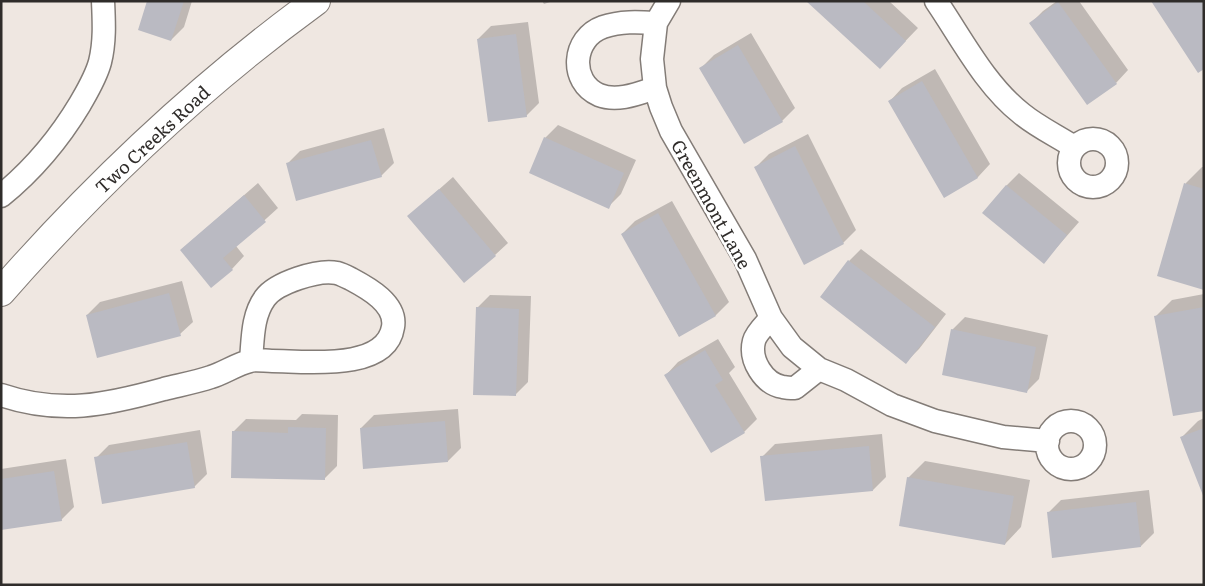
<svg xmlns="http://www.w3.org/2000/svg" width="1205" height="586" font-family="Literata,serif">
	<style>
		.shadow { fill: #0003 }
		.building { fill: #babac2 }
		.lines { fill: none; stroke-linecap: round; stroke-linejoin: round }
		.street-casing { stroke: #837c77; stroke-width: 25 }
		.secondary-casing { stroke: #837c77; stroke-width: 30 }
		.street { stroke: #fff; stroke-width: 22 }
		.secondary { stroke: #fff; stroke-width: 28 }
		.labels { text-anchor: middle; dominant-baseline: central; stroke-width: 5; stroke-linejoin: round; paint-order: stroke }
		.street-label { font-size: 18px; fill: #2f2c2a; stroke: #fff }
	</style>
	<rect width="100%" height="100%" fill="#efe7e1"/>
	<!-- shadow -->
	<path class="shadow" d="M148,1H192L184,27L171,40Z
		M542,1H553L544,4Z
		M808,1H889L918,28L892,55Z
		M1057,1H1079L1128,70L1116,83L1030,24L1043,11Z
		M528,22L539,103L526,116L478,39L491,26Z
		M751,33L795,108L782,121L701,68L714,55Z
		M935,69L990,164L978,177L945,196L890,101L902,88Z
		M558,125L636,160L621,194L608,207L545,138Z
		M384,128L394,163L381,176L287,164L300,151Z
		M808,134L856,230L843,243L804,263L756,167L769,154Z
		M1202,167H1204V289L1159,275L1186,183Z
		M1019,173L1079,222L1044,262L1006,186Z
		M453,177L508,243L495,255L409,216Z
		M258,183L278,208L236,246L244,256L232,269L181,250Z
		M672,201L729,302L716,315L679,336L622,234L635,221Z
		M861,249L946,314L919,349L906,362L849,261Z
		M182,281L193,322L180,334L87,315L100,302Z
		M1204,294V409L1156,316L1172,300Z
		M490,295L531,296L528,382L515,395L477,308Z
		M965,317L1048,335L1039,379L1026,392L952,330Z
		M718,339L735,367L729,373L757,419L744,432L666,375L678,362Z
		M458,409L461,448L448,461L361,428L374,415Z
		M302,414L338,415L337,466L324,479L233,432L246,419L296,420Z
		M1204,418V495L1182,437L1198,421Z
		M200,430L207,474L194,487L96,458L109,445Z
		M882,434L886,477L873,490L762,457L775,444Z
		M66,459L74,507L61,520L1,529V469Z
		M925,461L1030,480L1021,527L1005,544L908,478Z
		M1149,490L1154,533L1141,546L1048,513L1061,500Z"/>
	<!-- building -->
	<path class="building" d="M147,1H184L171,41L138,30Z
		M806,1H863L906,41L880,69Z
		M1151,1H1204V69L1198,73Z
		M1058,2L1117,84L1087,105L1029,23Z
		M516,34L527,117L488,122L477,39Z
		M738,45L783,122L744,144L699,68Z
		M922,81L978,178L944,198L888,101Z
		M544,137L624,173L609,209L529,173Z
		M371,140L382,177L296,201L286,163Z
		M795,146L844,244L804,265L754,167Z
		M1184,183L1204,189V290L1157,276Z
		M1006,185L1067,235L1044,264L982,213Z
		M439,189L496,256L464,283L407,216Z
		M244,195L266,222L223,258L233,270L211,288L180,250Z
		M658,213L716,316L679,337L621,234Z
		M848,260L935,327L906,364L820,297Z
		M169,293L181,336L97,358L86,315Z
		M476,307L519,309L516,396L473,395Z
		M1204,307V411L1173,416L1154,316Z
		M951,329L1036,347L1027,393L942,375Z
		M705,350L723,380L715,385L745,433L711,453L664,375Z
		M445,421L448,462L363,469L360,428Z
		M288,427L326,428L325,480L231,478L232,431L288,433Z
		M1204,428V498L1180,437Z
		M187,442L195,488L102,504L94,457Z
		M869,446L873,491L765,501L760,456Z
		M54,471L62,521L1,530V479Z
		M907,477L1014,496L1005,545L899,526Z
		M1136,502L1141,547L1052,558L1047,512Z"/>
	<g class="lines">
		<defs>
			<path id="street" d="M669,1L656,23L652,59L655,88L661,107L671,131L745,259L771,318L792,347L819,369L846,380L892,405L935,421L1003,437L1048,441
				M936,1C962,39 985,85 1022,114C1038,127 1057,136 1074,147
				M655,88C637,94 617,102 599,95C569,82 572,38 603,27C621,21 638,22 656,23
				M1069 163a24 24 0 1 1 48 0a24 24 0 1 1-48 0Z
				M1,196C33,170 59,139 80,104C88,90 96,77 100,62C105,42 104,22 103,1
				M771,318C766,324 756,333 754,341C749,360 764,384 783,387C787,388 791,388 795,388L819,369
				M1,395C60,415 106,405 164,389C180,385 196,382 211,377C224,373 237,364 250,361C256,359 265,361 272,361C304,361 386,372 393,327C397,304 368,288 351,279C347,277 341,274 337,273C318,269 276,283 265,298C252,316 253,339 251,360
				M1047 445a24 24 0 1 1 48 0a24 24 0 1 1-48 0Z"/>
			<path id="secondary" d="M1,292C94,186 202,84 316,1"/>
		</defs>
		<!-- street casing -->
		<use href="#street" class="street-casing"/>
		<!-- secondary casing -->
		<use href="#secondary" class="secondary-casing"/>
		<!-- street -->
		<use href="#street" class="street"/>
		<!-- secondary -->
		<use href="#secondary" class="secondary"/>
	</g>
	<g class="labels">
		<!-- street labels -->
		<g class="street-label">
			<text transform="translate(152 139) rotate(-43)">Two Creeks Road</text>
			<text transform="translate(712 204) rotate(61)">Greenmont Lane</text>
		</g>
	</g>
	<!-- border -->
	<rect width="1205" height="586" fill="none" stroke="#2f2c2a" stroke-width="5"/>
</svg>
